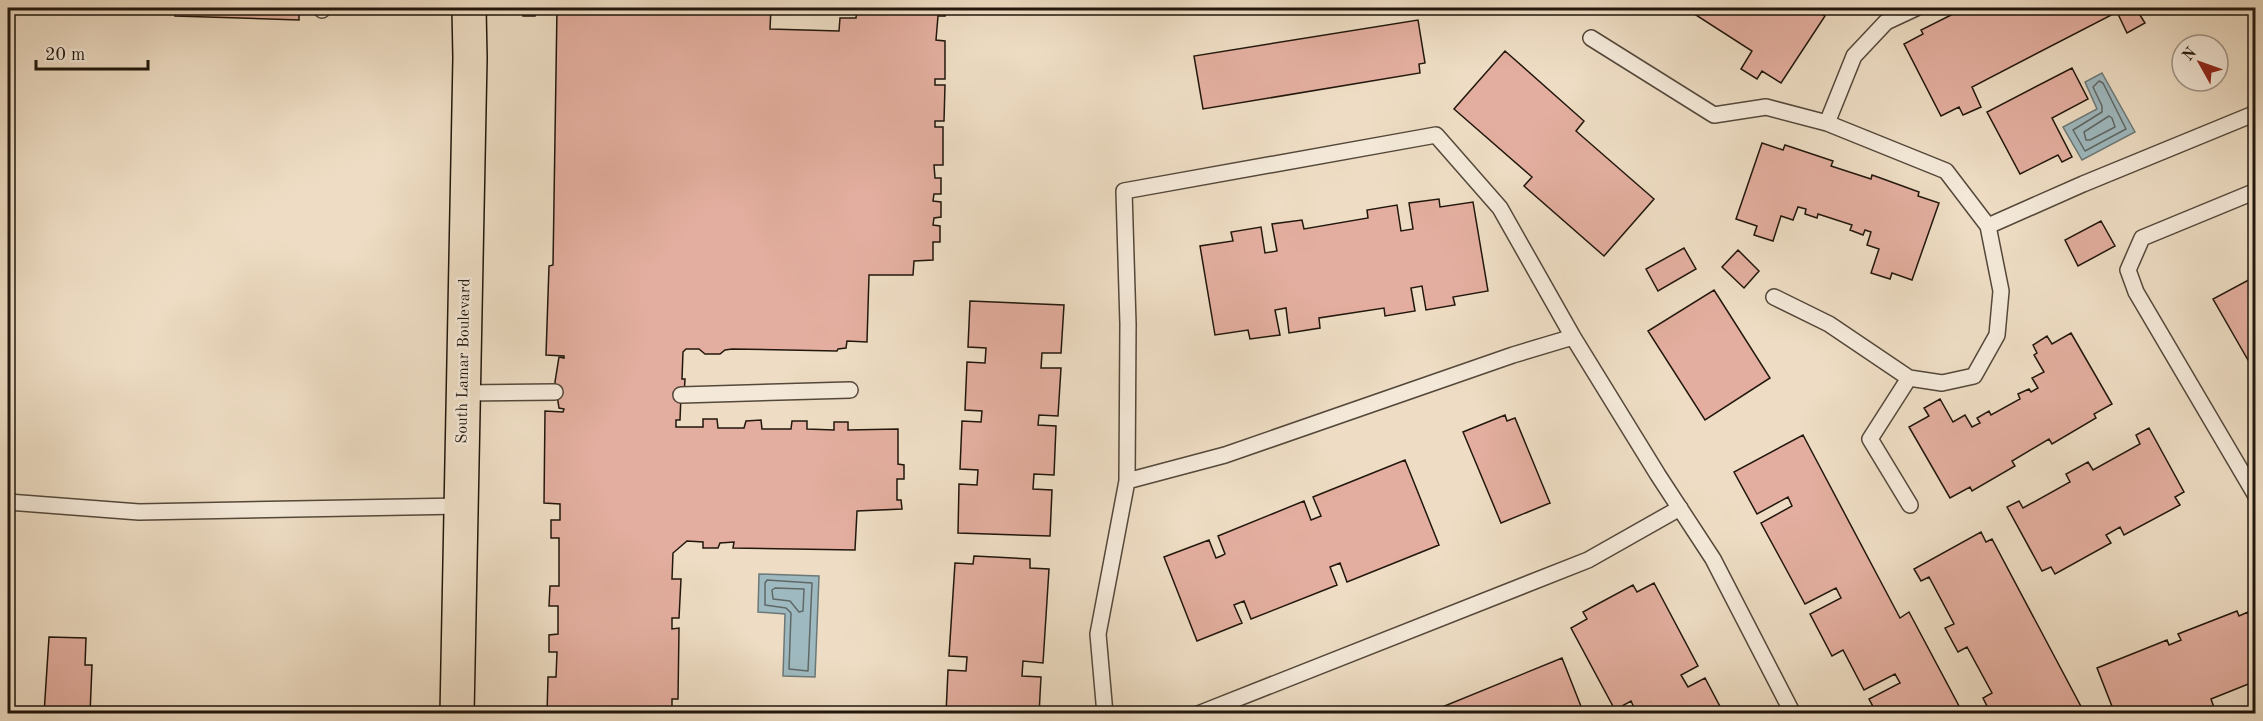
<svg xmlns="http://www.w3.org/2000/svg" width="2263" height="721" font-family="'Old Standard TT',serif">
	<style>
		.water { fill: #9eb9bf; stroke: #6c7877; stroke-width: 1.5 }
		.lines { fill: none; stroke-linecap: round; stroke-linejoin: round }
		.shore { stroke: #606866; stroke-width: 1.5 }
		.building { fill: #e3ae9f; stroke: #21170c; stroke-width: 1.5 }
		.service-casing { stroke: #54483a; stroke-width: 18 }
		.primary-casing { stroke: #21170c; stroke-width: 36 }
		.service { stroke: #f4e9d9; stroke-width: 15 }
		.primary { stroke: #eeddc4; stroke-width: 33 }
		.labels { text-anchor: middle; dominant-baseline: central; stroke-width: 5; stroke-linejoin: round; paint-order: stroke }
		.street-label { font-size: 16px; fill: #21170c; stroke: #f4e9d9 }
	</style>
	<rect width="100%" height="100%" fill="#eeddc4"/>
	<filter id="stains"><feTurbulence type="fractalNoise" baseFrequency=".00333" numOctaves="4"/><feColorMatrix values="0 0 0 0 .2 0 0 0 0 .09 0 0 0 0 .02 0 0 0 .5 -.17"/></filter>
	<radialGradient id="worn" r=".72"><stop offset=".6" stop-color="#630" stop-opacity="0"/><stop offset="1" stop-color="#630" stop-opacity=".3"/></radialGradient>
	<!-- water -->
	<path class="water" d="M2102,73L2135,132L2082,160L2063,127L2097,109L2085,82Z
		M759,574L819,576L815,677L783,676L785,614L758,612Z"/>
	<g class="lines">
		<!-- shore -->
		<path class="shore" d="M2099,81L2103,83L2126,129L2085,151L2073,130L2102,112V106L2093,87Z
			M2109,116L2112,118L2115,127L2090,140H2086L2084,132Z
			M767,580L812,583L808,671L789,669L791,613L786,608L765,605V583Z
			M775,588L804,589L803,611L799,612L790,601L773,599L772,590Z"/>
	</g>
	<!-- building -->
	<path class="building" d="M176,8H299V20L175,16Z
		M524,8H535V16H523Z
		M557,8H771L770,29L839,31L840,18H856L857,8H945V16H938L936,40L945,41V79H935V85H945L944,121H935V127H943V165H934L935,178H941V194H934L933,201L941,202V217L934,218L933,225L940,226V242H933V260L914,261L913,275H869L867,342L847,341L846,348L838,349L837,351L732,349L725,350L720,354H705L699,349H686L683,352L682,379H685L684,395H681L680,420H676V427H703V419H717L718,428H744L746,421L761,420L762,429H791L792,421H807V429L834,430V422H848V430L898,429V464L904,465V479H897V500H901L902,509L857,511L855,550L733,548L734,542L720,543L718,548H703V542L687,541L673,553L672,579H681L679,618H672V629L679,628L678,699H672V714H547L548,677H556L557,652H549V635L558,634V606H549L550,586H559V538H551V520H560V504L544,503L545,411L563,412L564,409L559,408L555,382L559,357L564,358V356L546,355L549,266L553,265Z
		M1685,8H1811L1825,16L1781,83L1762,71L1757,79L1741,69L1752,51Z
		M1965,8L1970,14L1983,8H2156L2140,15L2145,23L2127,33L2117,12L1972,87L1981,107L1963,115L1959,107L1941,116L1904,44L1923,34L1921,30Z
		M1418,20L1425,63L1419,64L1420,73L1203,109L1194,56Z
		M1505,51L1584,121L1576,131L1654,199L1604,256L1524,186L1532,177L1454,109Z
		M2072,68L2088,99L2052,118L2072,157L2062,162L2058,155L2020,174L1987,112Z
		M1762,143L1783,150L1785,145L1833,161L1831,166L1871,179L1872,175L1875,176L1919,192L1918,196L1939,203L1912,280L1892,273L1890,279L1871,273L1879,249L1867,245L1871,232L1865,230L1863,235L1850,230L1852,225L1818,214L1817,218L1805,214L1806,209L1798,207L1793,220L1781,216L1773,241L1754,235L1757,226L1736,219Z
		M1439,199L1440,207L1473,202L1488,291L1453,297L1455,305L1426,310L1422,286L1411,288L1415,311L1385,316L1384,308L1319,318L1320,328L1289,333L1286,308L1275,310L1280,335L1250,339L1248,330L1215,335L1200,246L1233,241L1231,232L1261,227L1265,253L1277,251L1272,224L1302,220L1304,229L1368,218L1367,210L1397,205L1401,231L1413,229L1409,203Z
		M2101,221L2115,246L2078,266L2065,240Z
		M1684,248L1696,269L1658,291L1646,269Z
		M1738,250L1759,271L1744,288L1722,267Z
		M2256,276V374L2213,299Z
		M1714,290L1770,378L1705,420L1648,331Z
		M970,301L1064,305L1061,353H1042L1041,368H1061L1058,416L1039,415L1038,425L1056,426L1054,475L1034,474L1033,489L1052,490L1050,536L958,533L959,484L977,485L978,470L960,469L962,421L981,422L982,411L965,410L967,362L985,363L986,348L968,347Z
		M2071,333L2112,404L2094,414L2096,418L2052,444L2049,439L2012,461L2015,466L1972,491L1970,487L1950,498L1909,427L1929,416L1924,408L1940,399L1953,422L1965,415L1972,427L1980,423L1977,418L1989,411L1991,415L2020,399L2018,394L2029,389L2031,392L2038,388L2032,378L2044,372L2034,355L2037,353L2033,345L2047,336L2052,344Z
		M1505,415L1507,421L1515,418L1550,503L1501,523L1463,432Z
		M2149,428L2184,492L2175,497L2180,505L2124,535L2120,527L2106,535L2111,543L2055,574L2051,567L2042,571L2007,507L2019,501L2023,508L2070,482L2066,474L2088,462L2093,470L2140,444L2136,435Z
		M1803,435L1900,618L1909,612L1959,706L1945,714H1877L1869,699L1900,683L1895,674L1864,690L1843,650L1832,656L1810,614L1841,598L1836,588L1805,604L1761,523L1792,506L1788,497L1757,514L1734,472Z
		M1405,460L1439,545L1347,582L1340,563L1330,567L1337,585L1251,619L1244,601L1234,605L1242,623L1197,641L1164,557L1209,540L1216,558L1221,556L1225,554L1218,536L1304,501L1311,520L1321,516L1313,497Z
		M1981,532L1986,542L1992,539L2085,714H1991L1983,698L1992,693L1967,647L1958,652L1945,628L1954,624L1929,577L1921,581L1914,569Z
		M974,556L1030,559V568L1049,569L1043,663L1023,661L1022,676L1041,677L1039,714H946L948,670L966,671L967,657L949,656L955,563L973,564Z
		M1654,583L1698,666L1681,675L1688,687L1705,678L1724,714H1637L1631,701L1615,710L1571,628L1587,619L1583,612L1594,606L1633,585L1637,592Z
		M2237,611L2239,616L2248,612L2256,631V681L2211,699L2216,713L2214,714H2184L2182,710L2172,714H2115L2097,668L2167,640L2169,645L2181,640L2178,634Z
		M49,637L86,638L85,665H92L90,714H44Z
		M1562,658L1584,714H1425Z"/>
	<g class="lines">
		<defs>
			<path id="service" d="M322,8V10
				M1591,38L1714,115L1766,107L1827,123L1946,171L1988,226L2083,184L2256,113
				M1827,123L1854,56L1886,22L1916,8
				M2256,191L2142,238L2128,270L2136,292L2256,496
				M1774,297L1829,324L1909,378L1942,383L1974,376L1997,335L2001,291L1988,226
				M1909,378L1870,439L1910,505
				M463,393L555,392
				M681,395L850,390
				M1127,481L1225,455L1513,355L1573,337
				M8,502L139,512L461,506
				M1105,714L1098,634L1127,481L1128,324L1124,191L1436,135L1500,208L1573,337L1658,475L1713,559L1793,714
				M1198,714L1588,560L1680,508"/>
			<path id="primary" d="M457,714L470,58L469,8"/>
		</defs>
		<!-- service casing -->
		<use href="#service" class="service-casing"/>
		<!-- primary casing -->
		<use href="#primary" class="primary-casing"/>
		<!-- service -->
		<use href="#service" class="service"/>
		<!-- primary -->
		<use href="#primary" class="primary"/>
	</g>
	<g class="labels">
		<!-- street labels -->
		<g class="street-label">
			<text transform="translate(464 361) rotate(-89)">South Lamar Boulevard</text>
		</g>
	</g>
	<!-- margin -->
	<rect width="2263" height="721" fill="none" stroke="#eeddc4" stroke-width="30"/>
	<rect x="9" y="9" width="2245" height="703" fill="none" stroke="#21170c" stroke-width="3"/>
	<rect x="15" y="15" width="2233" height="691" fill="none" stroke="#21170c" stroke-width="1.5"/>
	<!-- north arrow -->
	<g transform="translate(2200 63) rotate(310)"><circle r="28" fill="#f4e9d9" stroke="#a09587" stroke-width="1.5"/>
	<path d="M0-4.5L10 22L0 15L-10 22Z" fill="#8f2418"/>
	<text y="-9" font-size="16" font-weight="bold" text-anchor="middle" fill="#21170c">N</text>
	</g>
	<!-- scale -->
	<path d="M36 60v9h112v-9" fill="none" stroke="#21170c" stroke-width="3"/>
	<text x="45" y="60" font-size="18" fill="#21170c" stroke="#f4e9d9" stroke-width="4.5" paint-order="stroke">20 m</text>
	<rect width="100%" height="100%" filter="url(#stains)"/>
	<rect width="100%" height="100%" fill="url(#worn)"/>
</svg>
